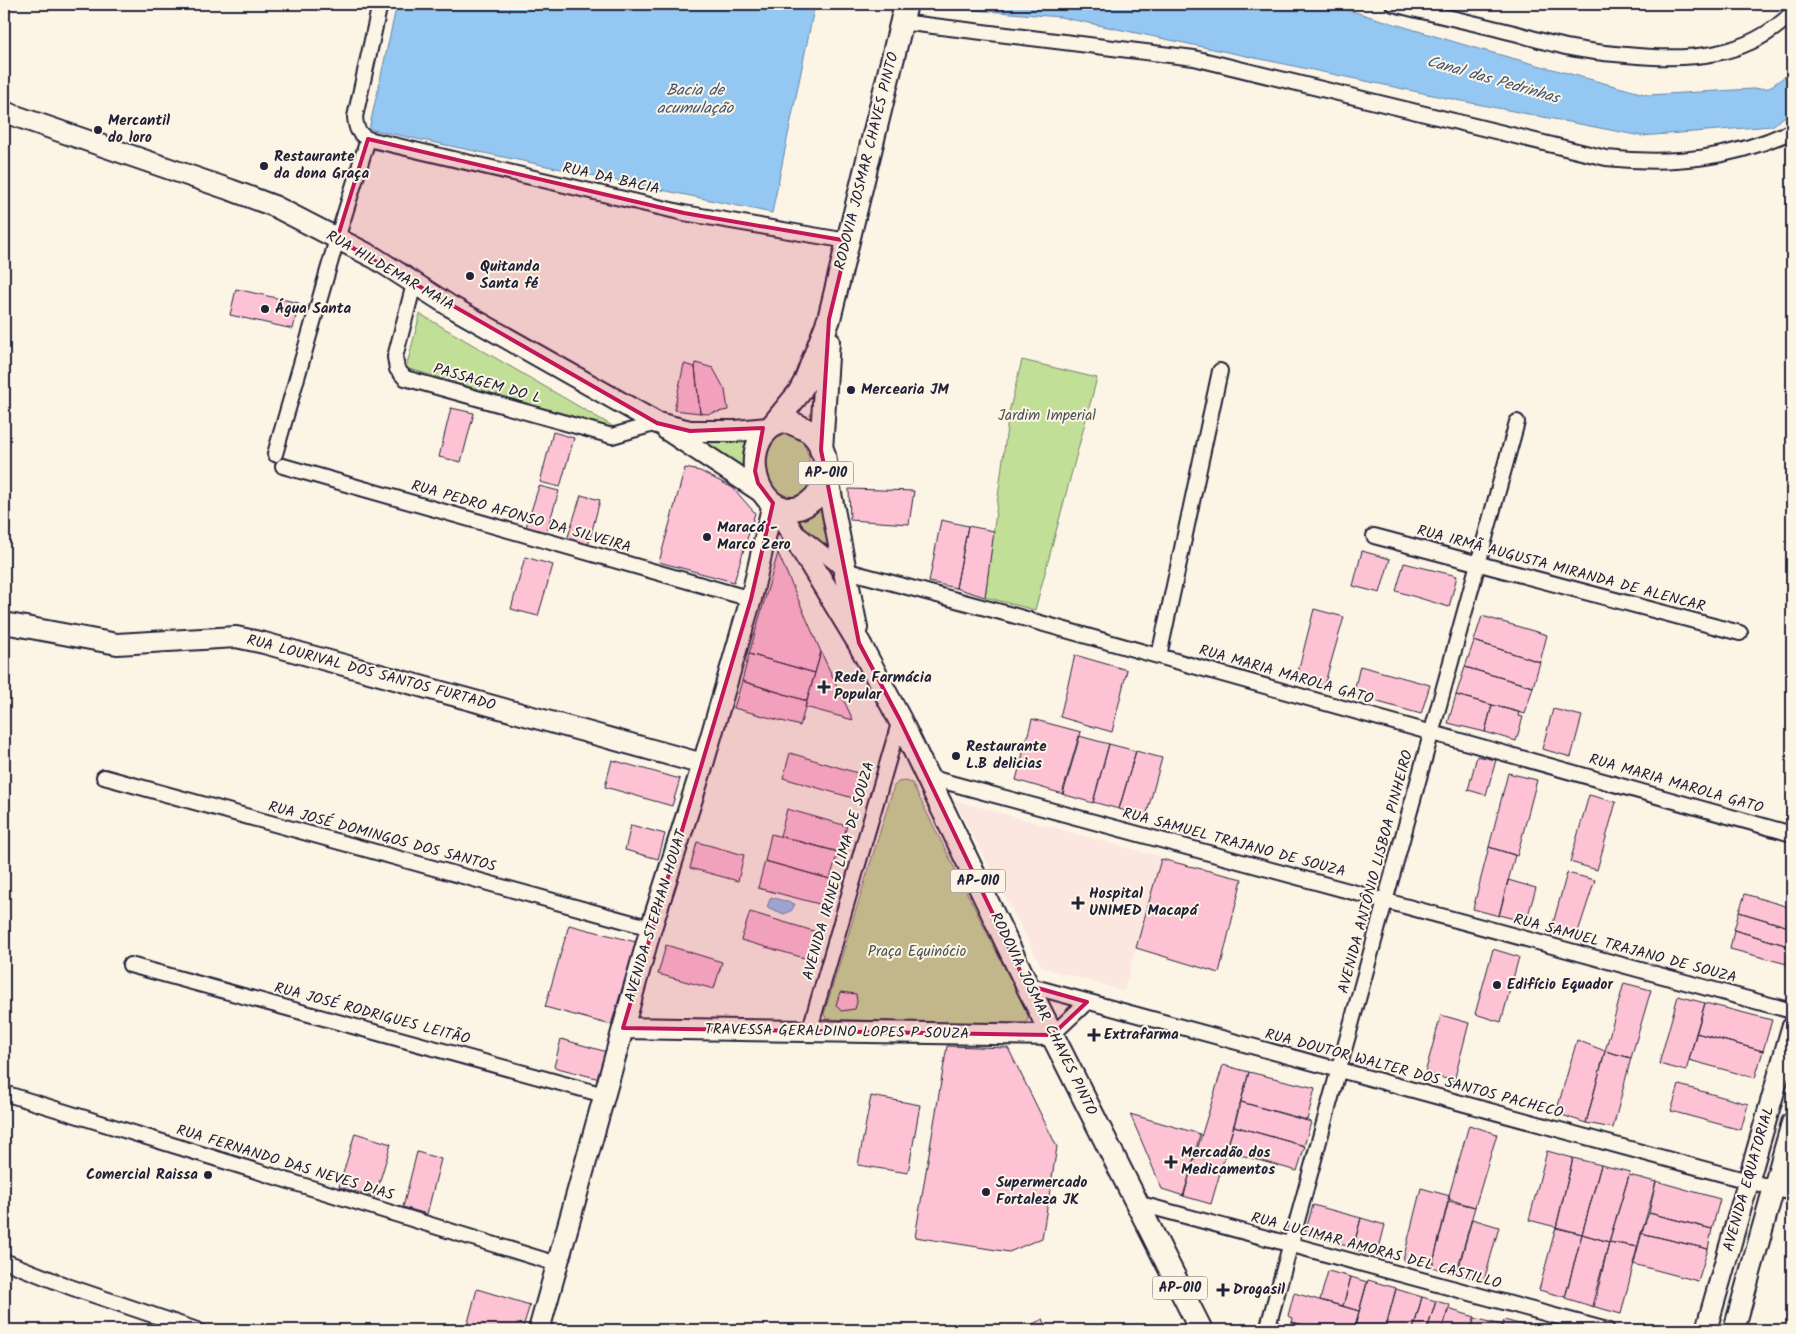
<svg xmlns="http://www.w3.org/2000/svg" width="1796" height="1334" font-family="Kalam,sans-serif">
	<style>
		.built { fill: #fce6e0 }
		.green { fill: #c1df97; stroke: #728069 }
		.water { fill: #94c7f1; stroke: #6685a8 }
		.building { fill: #fdc3d4; stroke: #22223b }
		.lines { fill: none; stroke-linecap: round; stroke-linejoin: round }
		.street-casing { stroke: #22223b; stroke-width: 18 }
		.secondary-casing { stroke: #22223b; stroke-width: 24 }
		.primary-casing { stroke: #22223b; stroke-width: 26 }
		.street { stroke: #fcf5e5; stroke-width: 14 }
		.secondary { stroke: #fcf5e5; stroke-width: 20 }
		.primary { stroke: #fcf5e5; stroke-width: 22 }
		.marked { fill: #c2185b; fill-opacity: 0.2; stroke: #c2185b; stroke-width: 4; stroke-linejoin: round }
		.poi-dot { fill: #22223b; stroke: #fcf5e5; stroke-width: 2 }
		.labels { text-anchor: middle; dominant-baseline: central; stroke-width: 4; stroke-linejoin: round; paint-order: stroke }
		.shield { fill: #fcf5e5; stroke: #63616e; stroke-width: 1 }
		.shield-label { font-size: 14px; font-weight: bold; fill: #22223b }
		.poi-label { font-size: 15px; font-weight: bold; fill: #22223b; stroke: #fcf5e5; text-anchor: start }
		.street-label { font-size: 15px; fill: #22223b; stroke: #fcf5e5 }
		.park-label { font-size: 15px; fill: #4a5152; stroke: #fcf5e5 }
		.water-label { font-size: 16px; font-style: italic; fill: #445472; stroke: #fcf5e5 }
	</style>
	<rect width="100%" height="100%" fill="#fcf5e5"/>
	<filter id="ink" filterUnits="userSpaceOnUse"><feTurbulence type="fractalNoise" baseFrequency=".02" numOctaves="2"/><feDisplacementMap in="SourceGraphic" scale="10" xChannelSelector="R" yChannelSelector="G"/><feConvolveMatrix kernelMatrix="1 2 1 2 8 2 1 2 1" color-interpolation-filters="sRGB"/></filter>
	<g filter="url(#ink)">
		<!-- built -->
		<path class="built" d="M954,800L1161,857L1124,991L1042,967Z"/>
		<!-- green -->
		<path class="green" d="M420,314L621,431L406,368Z
			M1022,360L1097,378L1035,610L985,597L1009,412Z
			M786,430L801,438L809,456L810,483L801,497C776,503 761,476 766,454C767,448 769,443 771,438Z
			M752,436L748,476L695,443Z
			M818,504L828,508L836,559L792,521Z
			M905,781L912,783L1028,1015V1020L1024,1026L826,1019L824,1014L894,786L898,782Z"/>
		<!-- water -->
		<path class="water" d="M397,4H815L772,213L369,129Z
			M938,4H1328L1475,48L1648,95L1769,88L1792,71V111L1772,126L1641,136L1456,100L1060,17L937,7Z
			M771,897L795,904L792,910L784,914L767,907Z"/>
		<!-- building -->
		<path class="building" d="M236,289L299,303L293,329L230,315Z
			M696,363L713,368L725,390L728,410L707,414L700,413L695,367Z
			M684,364L695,367L700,413L674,410Z
			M451,408L474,413L461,462L439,457Z
			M553,432L574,438L560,487L540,482Z
			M685,468L700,471L733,488L755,513L734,582L659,562Z
			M539,486L559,491L546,533L526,527Z
			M849,489L914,491L909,524L850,520Z
			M581,495L600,500L588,546L567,540Z
			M941,520L968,526L956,588L929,582Z
			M968,526L994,531L985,597L956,588Z
			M1362,551L1390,559L1380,593L1353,586Z
			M778,553L821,652L815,673L749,654Z
			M525,557L553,565L538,616L511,609Z
			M1404,563L1457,576L1449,607L1396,591Z
			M1314,609L1344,617L1324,686L1296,680Z
			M1482,616L1547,635L1540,662L1474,641Z
			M1474,641L1540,662L1533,687L1465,667Z
			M821,652L853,720L805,707Z
			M749,654L815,673L807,701L742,681Z
			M1075,655L1127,670L1112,732L1060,717Z
			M1360,666L1430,685L1421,714L1353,695Z
			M1465,667L1533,687L1525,714L1456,695Z
			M742,681L807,701L800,726L734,708Z
			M1456,695L1492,705L1485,732L1448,723Z
			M1492,705L1519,712L1518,716L1523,717L1516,741L1485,732Z
			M1553,709L1582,716L1571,757L1542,749Z
			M1032,719L1081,732L1063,794L1016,780Z
			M1079,736L1109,744L1093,803L1062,794Z
			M1109,744L1136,751L1119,809L1093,802Z
			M1136,751L1162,758L1146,817L1119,809Z
			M790,753L861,774L853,798L783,778Z
			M1477,756L1496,760L1486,795L1468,790Z
			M612,760L680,779L672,806L605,787Z
			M1508,773L1537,780L1517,856L1489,847Z
			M1589,795L1616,802L1597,870L1570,862Z
			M787,809L847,826L839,852L780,836Z
			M631,825L665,834L658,859L625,850Z
			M771,834L838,852L830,879L765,861Z
			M697,842L744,855L738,881L690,868Z
			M1489,847L1515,855L1499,916L1473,909Z
			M1161,859L1242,879L1219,973L1136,948Z
			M765,861L830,879L823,905L758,888Z
			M1567,873L1595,880L1577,935L1552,927Z
			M1508,880L1536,888L1526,922L1499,915Z
			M1745,894L1792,908V928L1739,912Z
			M750,912L817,932L808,959L741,940Z
			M1739,912L1792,928V947L1734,930Z
			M569,925L636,942L611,1025L545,1007Z
			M1734,930L1792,947L1787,964L1730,949Z
			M666,945L722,962L714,989L658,974Z
			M1493,949L1519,957L1501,1022L1475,1014Z
			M1624,983L1651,990L1631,1058L1605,1051Z
			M840,992L856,994L857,1002L855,1009L841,1011L836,1005Z
			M1678,996L1705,1003L1686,1071L1659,1064Z
			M1705,1003L1772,1020L1763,1051L1696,1033Z
			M1441,1015L1469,1023L1454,1081L1425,1073Z
			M1696,1033L1763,1051L1755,1078L1689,1060Z
			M561,1039L607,1052L600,1079L554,1067Z
			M1577,1040L1605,1051L1586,1123L1556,1113Z
			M947,1046L1008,1048L1057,1147L1042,1238L1009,1252L915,1237Z
			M1605,1051L1631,1058L1613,1128L1586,1123Z
			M1223,1065L1249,1072L1211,1204L1183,1196Z
			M1249,1072L1315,1088L1307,1120L1241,1102Z
			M1679,1085L1748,1104L1741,1130L1671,1111Z
			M871,1096L920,1105L908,1173L858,1165Z
			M1241,1102L1311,1122L1304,1146L1234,1126Z
			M1130,1114L1200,1134L1184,1196L1162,1189Z
			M1469,1125L1497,1134L1475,1207L1448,1199Z
			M1234,1126L1305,1146L1297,1171L1226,1151Z
			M355,1133L391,1144L375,1197L339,1187Z
			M1547,1151L1573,1158L1556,1227L1529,1220Z
			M417,1152L441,1159L427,1214L403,1207Z
			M1573,1158L1601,1165L1582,1234L1556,1228Z
			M1601,1165L1630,1172L1609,1242L1582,1234Z
			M1629,1175L1656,1182L1638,1247L1609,1242Z
			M1656,1181L1720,1199L1712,1229L1649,1213Z
			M1421,1188L1450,1196L1432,1267L1403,1260Z
			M1448,1201L1475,1207L1456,1274L1432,1267Z
			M1313,1205L1361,1218L1353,1248L1305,1233Z
			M1649,1213L1712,1229L1708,1249L1641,1233Z
			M1361,1218L1385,1225L1377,1256L1353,1249Z
			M1472,1219L1499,1227L1484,1281L1457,1274Z
			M1556,1227L1582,1234L1565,1297L1539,1290Z
			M1641,1233L1708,1249L1698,1281L1633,1264Z
			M1582,1234L1609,1242L1594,1307L1565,1298Z
			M1609,1242L1638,1247L1621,1314L1592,1306Z
			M1328,1271L1351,1277L1343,1306L1320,1300Z
			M1351,1277L1367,1282L1359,1311L1343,1306Z
			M1368,1280L1396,1288L1385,1330H1354Z
			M477,1289L530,1305L522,1330H466Z
			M1396,1289L1422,1297L1413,1330H1385Z
			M1294,1293L1359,1311L1354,1330H1322L1292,1322L1293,1318L1288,1316Z
			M1422,1297L1436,1301L1427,1330H1413Z
			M1436,1301L1450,1305L1442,1330H1427Z
			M1448,1309L1475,1317L1471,1330H1442Z
			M1474,1318L1502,1325L1501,1330H1471Z
			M1043,1319L1048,1330H1020Z
			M1504,1320L1530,1327L1529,1330H1501Z
			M1292,1322L1322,1330H1290Z"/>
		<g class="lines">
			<defs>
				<path id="street" d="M380,4L355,117C356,128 358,134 368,139L684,213L848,241
					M1393,4C1433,14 1474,23 1514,33C1529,37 1544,42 1558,45C1580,51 1603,53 1626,55C1687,61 1746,59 1792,13
					M901,22L1194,58L1606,158C1673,165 1732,159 1792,131
					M414,284L395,357L397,369L405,378L612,436L657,423
					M275,454L337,239L368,139
					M283,466L751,599
					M800,535L844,570L1012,615L1792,834
					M1374,536L1740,633
					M1159,656L1220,371
					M104,777L651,928
					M928,777L1792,1011
					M130,965L604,1095
					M1027,985L1792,1193
					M809,1032L900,720
					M1052,1035L1087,1002
					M4,1093L557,1264
					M1137,1203L1607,1330
					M4,1261L70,1287L197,1330
					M1267,1330L1517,422"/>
				<path id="secondary" d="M4,112L231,190L274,206L375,258L450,306L657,423L690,431H736L768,428
					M667,430L763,493
					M4,623L117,644L236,637L264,643L703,764
					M623,1028L1052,1035
					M539,1330L651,928L703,764L751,599L773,503
					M1706,1330L1792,1028
					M1734,1330L1792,1123"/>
				<path id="primary" d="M786,421C794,424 803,427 810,432C827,447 830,474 819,492C814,500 804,508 794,509C749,512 738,430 786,421Z
					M773,425L799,393L805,382L829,319L906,4
					M821,450L828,341
					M826,473L856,628
					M779,507L785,521L859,643L900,720L1027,985L1201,1330"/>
			</defs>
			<!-- street casing -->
			<use href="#street" class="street-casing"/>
			<!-- secondary casing -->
			<use href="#secondary" class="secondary-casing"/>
			<!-- primary casing -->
			<use href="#primary" class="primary-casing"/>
			<!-- street -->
			<use href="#street" class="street"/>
			<!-- secondary -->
			<use href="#secondary" class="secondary"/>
			<!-- primary -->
			<use href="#primary" class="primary"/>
		</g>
	</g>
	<!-- marked area -->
	<path class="marked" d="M368,139L684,213L848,241L829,319L821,450L859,643L900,720L1027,985L1087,1002L1052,1035L623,1028L751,599L773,503L758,483L755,471L763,428L690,431L657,423L337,239Z"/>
	<!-- markers -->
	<g class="poi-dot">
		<circle cx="98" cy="130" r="5"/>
		<circle cx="264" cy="166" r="5"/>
		<circle cx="470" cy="276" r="5"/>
		<circle cx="265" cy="309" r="5"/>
		<circle cx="851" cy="390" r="5"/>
		<circle cx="707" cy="537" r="5"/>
		<path d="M821.5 679.5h5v5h5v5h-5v5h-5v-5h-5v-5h5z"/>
		<circle cx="956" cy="756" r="5"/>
		<path d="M1075.5 895.5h5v5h5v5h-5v5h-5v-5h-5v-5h5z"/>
		<circle cx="1497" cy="985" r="5"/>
		<path d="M1091.5 1027.5h5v5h5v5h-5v5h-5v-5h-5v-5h5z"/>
		<path d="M1168.5 1154.5h5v5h5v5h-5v5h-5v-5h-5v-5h5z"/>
		<circle cx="208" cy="1175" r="5"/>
		<circle cx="986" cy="1192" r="5"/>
		<path d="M1220.5 1282.5h5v5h5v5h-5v5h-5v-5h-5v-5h5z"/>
	</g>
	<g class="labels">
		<!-- shield labels -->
		<g class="shield">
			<rect x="798.5" y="461.5" width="55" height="23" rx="4"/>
			<rect x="950.5" y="869.5" width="55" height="23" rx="4"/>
			<rect x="1152.5" y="1276.5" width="55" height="23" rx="4"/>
		</g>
		<g class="shield-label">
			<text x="826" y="473">AP-010</text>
			<text x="978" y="881">AP-010</text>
			<text x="1180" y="1288">AP-010</text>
		</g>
		<!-- poi labels -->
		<g class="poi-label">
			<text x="108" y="121">Mercantil<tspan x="108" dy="17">do loro</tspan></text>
			<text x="274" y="157">Restaurante<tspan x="274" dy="17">da dona Graça</tspan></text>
			<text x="480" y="267">Quitanda<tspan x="480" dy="17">Santa fé</tspan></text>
			<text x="275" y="309">Água Santa</text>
			<text x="861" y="390">Mercearia JM</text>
			<text x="717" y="528">Maracá -<tspan x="717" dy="17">Marco Zero</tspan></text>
			<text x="834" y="678">Rede Farmácia<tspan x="834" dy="17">Popular</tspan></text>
			<text x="966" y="747">Restaurante<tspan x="966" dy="17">L.B delicias</tspan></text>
			<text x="1089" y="894">Hospital<tspan x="1089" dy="17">UNIMED Macapá</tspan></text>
			<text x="1507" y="985">Edifício Equador</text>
			<text x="1104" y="1035">Extrafarma</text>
			<text x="1181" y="1153">Mercadão dos<tspan x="1181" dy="17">Medicamentos</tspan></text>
			<text x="198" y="1175" text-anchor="end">Comercial Raissa</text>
			<text x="996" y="1183">Supermercado<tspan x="996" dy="17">Fortaleza JK</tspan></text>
			<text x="1233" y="1290">Drogasil</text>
		</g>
		<!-- street labels -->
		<g class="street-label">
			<text transform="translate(867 161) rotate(-76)">RODOVIA JOSMAR CHAVES PINTO</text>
			<text transform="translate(611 179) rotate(13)">RUA DA BACIA</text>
			<text transform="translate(390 271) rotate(30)">RUA HILDEMAR MAIA</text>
			<text transform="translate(487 384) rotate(16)">PASSAGEM DO L</text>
			<text transform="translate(521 517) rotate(16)">RUA PEDRO AFONSO DA SILVEIRA</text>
			<text transform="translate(1561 569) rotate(15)">RUA IRMÃ AUGUSTA MIRANDA DE ALENCAR</text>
			<text transform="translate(371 673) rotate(15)">RUA LOURIVAL DOS SANTOS FURTADO</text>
			<text transform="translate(1286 675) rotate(16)">RUA MARIA MAROLA GATO</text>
			<text transform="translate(1676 784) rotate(16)">RUA MARIA MAROLA GATO</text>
			<text transform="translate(382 837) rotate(15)">RUA JOSÉ DOMINGOS DOS SANTOS</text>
			<text transform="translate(1234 843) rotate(15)">RUA SAMUEL TRAJANO DE SOUZA</text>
			<text transform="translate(839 871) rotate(-74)">AVENIDA IRINEU LIMA DE SOUZA</text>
			<text transform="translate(1376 872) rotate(-75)">AVENIDA ANTÔNIO LISBOA PINHEIRO</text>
			<text transform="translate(656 916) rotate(-73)">AVENIDA STEPHAN HOUAT</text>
			<text transform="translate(1625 949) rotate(15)">RUA SAMUEL TRAJANO DE SOUZA</text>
			<text transform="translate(372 1014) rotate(15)">RUA JOSÉ RODRIGUES LEITÃO</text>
			<text transform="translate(1043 1014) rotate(64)">RODOVIA JOSMAR CHAVES PINTO</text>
			<text transform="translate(837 1032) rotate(1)">TRAVESSA GERALDINO LOPES P SOUZA</text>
			<text transform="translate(1414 1074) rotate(15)">RUA DOUTOR WALTER DOS SANTOS PACHECO</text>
			<text transform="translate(285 1163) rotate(17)">RUA FERNANDO DAS NEVES DIAS</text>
			<text transform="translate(1749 1179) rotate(-74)">AVENIDA EQUATORIAL</text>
			<text transform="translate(1376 1251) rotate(15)">RUA LUCIMAR AMORAS DEL CASTILLO</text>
		</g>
		<!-- park labels -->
		<g class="park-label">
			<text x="1047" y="416">Jardim Imperial</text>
			<text x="917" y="952">Praça Equinócio</text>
		</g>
		<!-- water labels -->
		<g class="water-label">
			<text transform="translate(1493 80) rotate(16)">Canal das Pedrinhas</text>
			<text x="695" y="90">Bacia de<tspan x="695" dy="18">acumulação</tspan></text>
		</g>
	</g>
	<!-- margin -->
	<rect width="1796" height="1334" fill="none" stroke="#fcf5e5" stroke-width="20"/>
	<rect x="10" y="10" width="1776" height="1314" fill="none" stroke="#22223b" stroke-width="2" filter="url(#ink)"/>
</svg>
